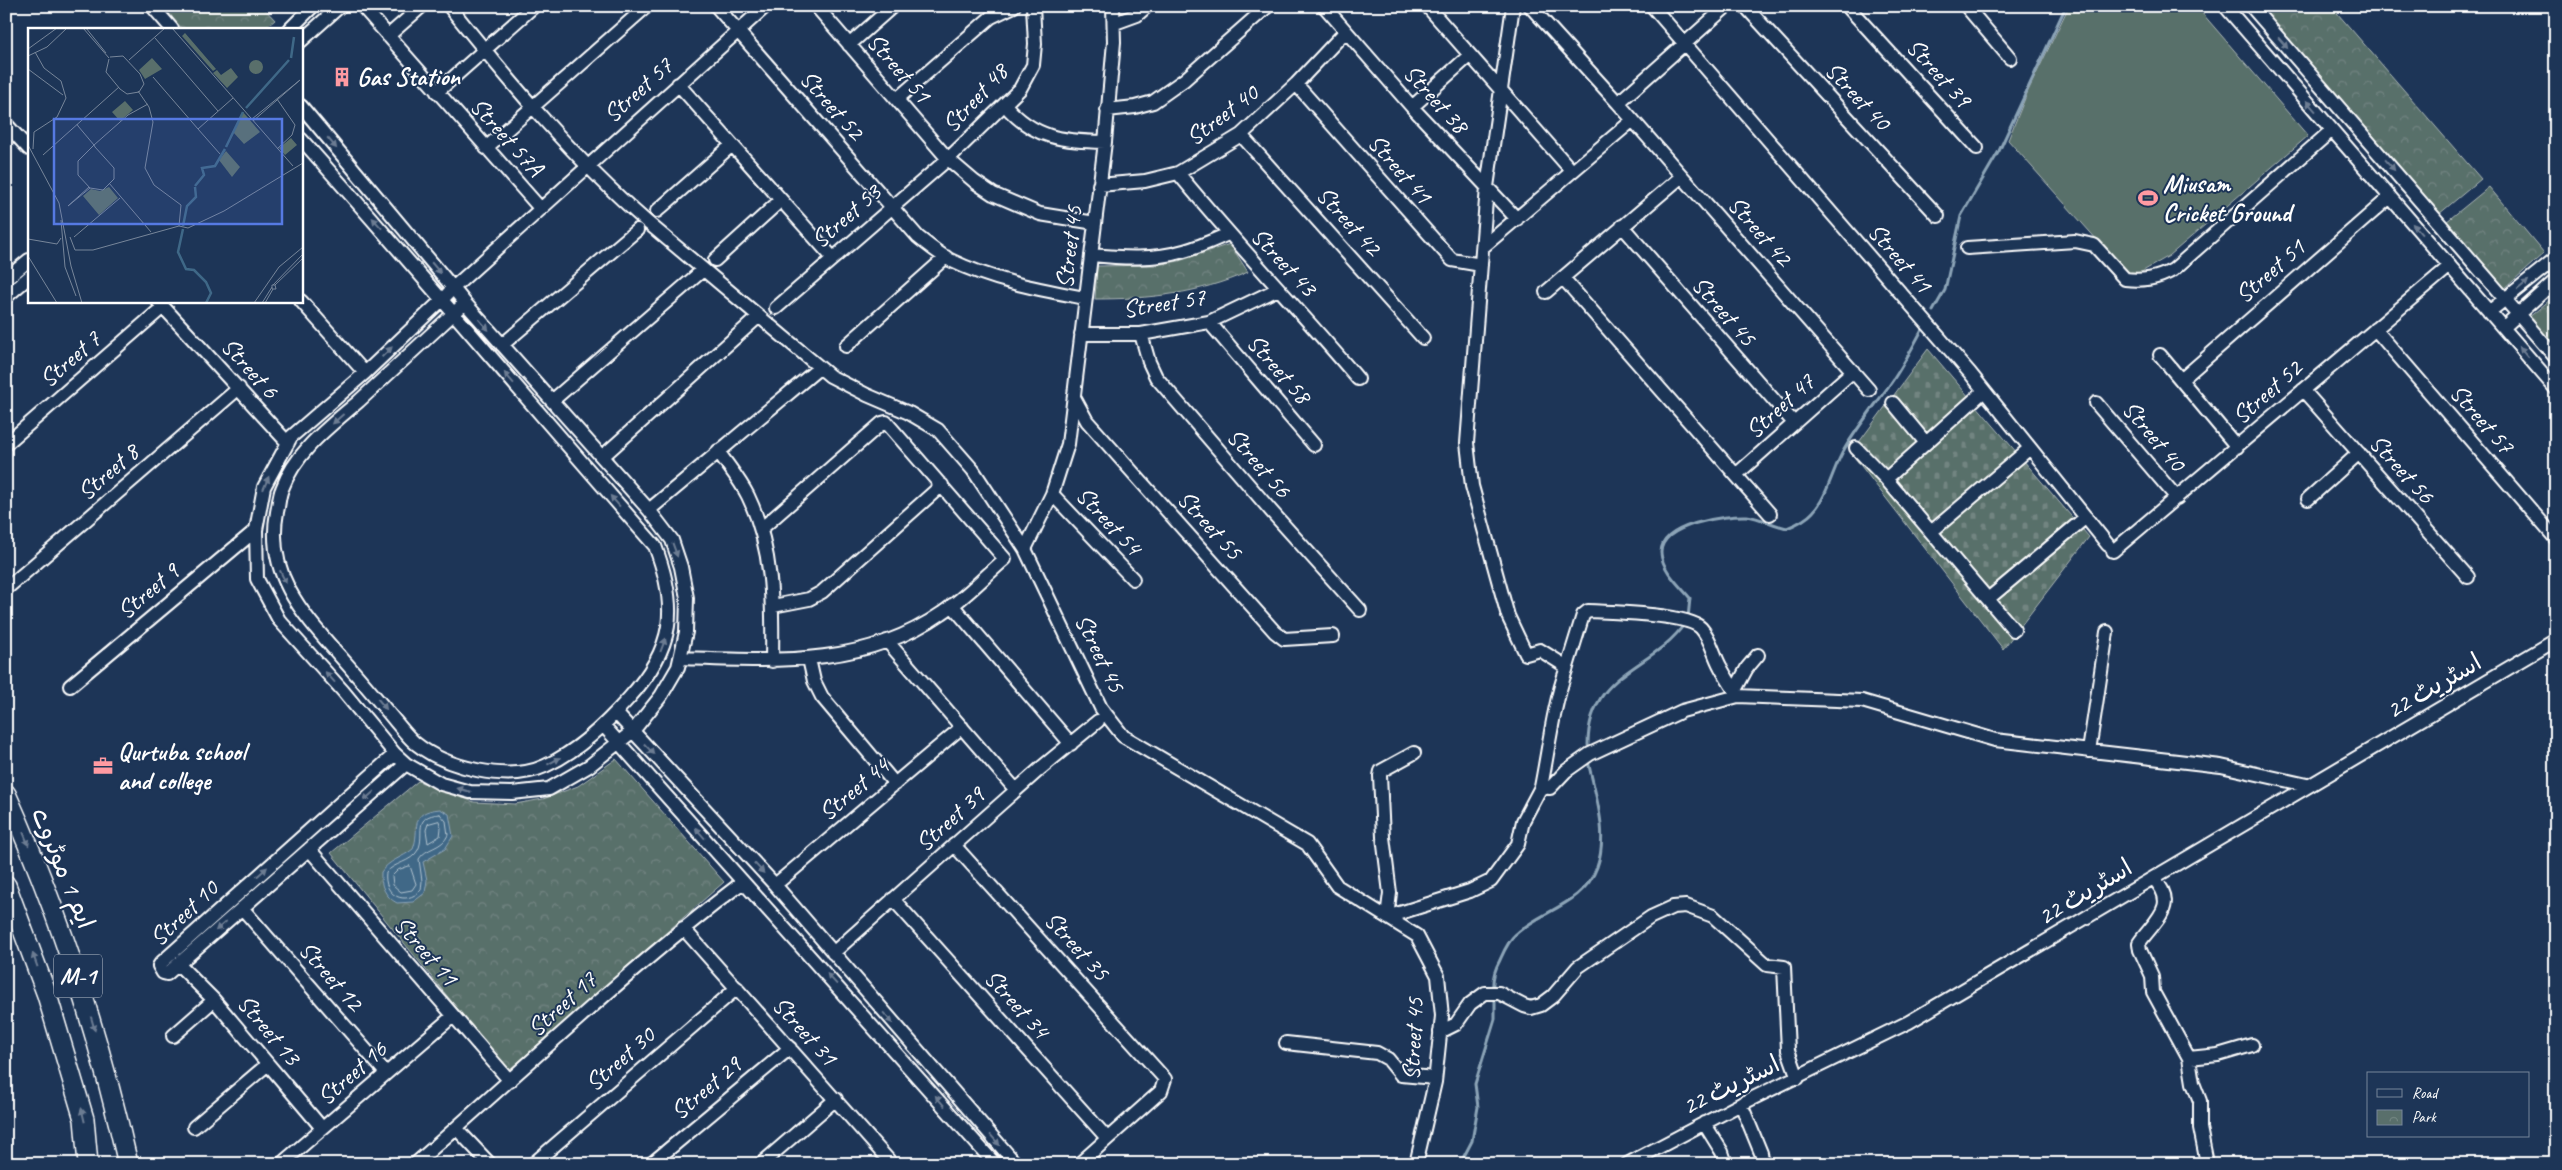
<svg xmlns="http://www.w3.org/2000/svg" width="2562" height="1170" font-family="Caveat,'Playpen Sans Arabic',sans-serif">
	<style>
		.grass { fill: #596f6b; stroke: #acb7b5 }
		.cemetery { fill: url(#cemetery-stones); stroke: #acb7b5 }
		.park { fill: url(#park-crowns); stroke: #acb7b5 }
		.water { fill: #3f6887; stroke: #8ca4b7 }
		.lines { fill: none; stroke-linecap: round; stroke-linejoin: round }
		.shore { stroke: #b2c3cf; stroke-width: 1 }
		.stream { stroke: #8ca4b7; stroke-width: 3 }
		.minor-casing { stroke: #fff; stroke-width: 16 }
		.highway-casing { stroke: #fff; stroke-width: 22 }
		.minor { stroke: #1d3557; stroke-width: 12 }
		.highway { stroke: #1d3557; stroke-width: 19 }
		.oneway { fill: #6c7c92 }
		.labels { text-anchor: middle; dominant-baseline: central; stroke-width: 4; stroke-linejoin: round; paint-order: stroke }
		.shield { fill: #1d3557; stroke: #bbc2cd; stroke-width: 1 }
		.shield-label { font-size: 24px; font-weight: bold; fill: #fff }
		.street-label { font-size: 25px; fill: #fff; stroke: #1d3557 }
		.poi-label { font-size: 25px; font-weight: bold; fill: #fff; stroke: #1d3557; text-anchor: start }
		.inset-river { fill: none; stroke: #3f6887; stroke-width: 2.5 }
		.inset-road { fill: none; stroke: #77869a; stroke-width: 1 }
		.view { fill: #567ae2; fill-opacity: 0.15; stroke: #567ae2; stroke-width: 2.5 }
		.inset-edge { fill: none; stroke: #fff; stroke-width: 2.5 }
	</style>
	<defs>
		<pattern id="cemetery-stones" width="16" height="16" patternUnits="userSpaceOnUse" patternTransform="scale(1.25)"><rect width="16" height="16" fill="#596f6b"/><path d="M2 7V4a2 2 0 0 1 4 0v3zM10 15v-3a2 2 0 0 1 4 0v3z" fill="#728581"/></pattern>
		<pattern id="park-crowns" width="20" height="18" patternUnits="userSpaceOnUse" patternTransform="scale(1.25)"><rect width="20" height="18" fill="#596f6b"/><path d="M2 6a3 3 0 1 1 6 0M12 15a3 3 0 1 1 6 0" fill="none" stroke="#728581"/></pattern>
	</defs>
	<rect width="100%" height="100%" fill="#1d3557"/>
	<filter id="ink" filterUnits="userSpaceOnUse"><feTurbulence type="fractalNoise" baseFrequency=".02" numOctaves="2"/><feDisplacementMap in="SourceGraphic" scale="10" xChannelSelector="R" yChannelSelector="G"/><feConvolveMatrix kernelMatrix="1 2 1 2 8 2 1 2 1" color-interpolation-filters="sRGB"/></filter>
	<g filter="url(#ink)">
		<!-- grass -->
		<path class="grass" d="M2069,6H2196L2308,136L2169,256L2131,278L2008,140L2028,91Z"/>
		<!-- cemetery -->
		<path class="cemetery" d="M1928,349L2089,537L2003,649L1851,453Z"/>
		<!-- park -->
		<path class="park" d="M163,6H262L275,20L264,29H182Z
			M2259,6H2331L2481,179L2439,214Z
			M2489,187L2544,253L2503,290L2446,222Z
			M1230,244L1248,272C1198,294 1149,299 1095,299L1097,266L1156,265L1179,261Z
			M2556,295V350L2528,318Z
			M616,759L724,882L508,1071L331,853L418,781L474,802L515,804L543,799L578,786Z"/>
		<!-- water -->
		<path class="water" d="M440,809L449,814L453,836L445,849L423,862L427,880L425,893L413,902L397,903C385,897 380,885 381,872C389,860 402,858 413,849C421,829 407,812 440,809Z"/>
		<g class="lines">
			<!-- shore -->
			<path class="shore" d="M440,814L446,821L448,835C442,849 426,847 419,859L422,881L421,890C405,907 383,895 386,873C394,862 411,863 418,850C426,834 411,816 440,814Z
				M439,821L441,828L440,836L428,843L426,830L428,824Z
				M410,866L416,884L412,890L401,892L393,885L392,876L398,870Z"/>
			<!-- stream -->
			<path class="stream" d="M1933,311L1945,290L1961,216L1999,151L2066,6
				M1688,618L1690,598C1680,586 1662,570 1661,553C1660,524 1726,515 1747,516C1761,518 1773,525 1787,528C1797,524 1806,520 1813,512C1828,496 1833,467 1845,448C1859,425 1876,404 1891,383C1903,366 1912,348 1922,330
				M1588,745C1588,671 1653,670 1685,623
				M1493,989C1492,978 1495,969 1500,960C1504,951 1508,941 1516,934C1542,910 1584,904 1597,867C1609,833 1595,794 1588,761
				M1460,1164L1472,1141L1478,1107L1475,1084L1495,1019V995"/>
			<defs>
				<path id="minor" d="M152,6L172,29
					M362,6L540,208
					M449,6C510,82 573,158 647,222L830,376L867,395L909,413L938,430L973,470L1025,549
					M716,6L918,237C928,245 939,254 950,260C993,281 1038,289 1085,298
					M816,6L948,159L975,182L993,194L1040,214L1095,223
					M1113,6L1114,42L1105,142L1068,444L1052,494L1025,549L1101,708L1123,736L1307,844L1337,886L1417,936L1438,976L1442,1016L1435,1082L1416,1164
					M1324,6L1412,107L1517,219
					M1427,6L1572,171
					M1513,6L1487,187L1467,443L1472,486L1508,616L1526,654L1540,650L1567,667C1553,707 1549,747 1541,787L1550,788L1566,771L1590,754L1682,711L1738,696L1862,701L1995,740L2221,766L2307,785
					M1530,6L1618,103L1727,6
					M1652,6L1970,373L2108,545
					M1745,6L1938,216
					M1847,6L1977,148
					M1966,6L2010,58
					M2225,6L2556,389
					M2251,6L2556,358
					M1115,23L1137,15L1147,6
					M290,29L313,6
					M388,36L422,6
					M301,41L340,6
					M849,45L893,6
					M678,84L832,257
					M1296,84L1452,260L1481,265
					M437,92L534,6
					M897,99L991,17L1014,6
					M1618,103L1869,390
					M1005,105C1034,139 1063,141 1105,142
					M301,106L453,288L465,303L649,510L672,540L681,567L687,598L686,632L678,667L661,696L633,731L589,766L549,789L512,793L470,792L441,784L406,764L395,754L343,691L279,620L257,579L256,530L264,487L291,437L365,373L442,300L453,288L766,6
					M1412,107L1469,56
					M1107,110L1135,107L1153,102L1184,80L1268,6
					M6,124L29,149
					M1241,135L1423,338
					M301,139C421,273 536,411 655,546C679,609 674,648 629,698C605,725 578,751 545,766C508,783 446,768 415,743C408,737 402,729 396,722C382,705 368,688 353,671C312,623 264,581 277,512C279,504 279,496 282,489C296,451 329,427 359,401C386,376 412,352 439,327L465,303
					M486,148L647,6
					M1178,173C1236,244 1299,309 1358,379
					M1099,185L1145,181L1178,173L1241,135L1296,84L1346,31
					M657,211L732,145
					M1622,226L1794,423
					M1483,247L1633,120
					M1967,248L2075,241L2094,245L2125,279C2143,281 2157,279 2173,270L2332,130
					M1091,255C1122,258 1154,260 1184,251C1199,247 1214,240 1228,234
					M715,260L781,200
					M1563,278L1770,514
					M6,279L29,260
					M1546,292L1682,176
					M6,297L29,277
					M158,301L288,443
					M301,301L365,373
					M776,308L948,159L1020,89L1033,65L1035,44L1033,6
					M2489,312L2556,258
					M1209,322L1314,445
					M2503,328L2556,280
					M2375,329L2556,539
					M1081,334H1141L1209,322L1278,289
					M1141,334L1149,362L1156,377L1272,512L1360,610
					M502,345L637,230
					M846,346L946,257
					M2160,355L2237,447
					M2181,380L2390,197
					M2303,390L2468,577
					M1075,399L1087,421L1275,632L1284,639L1333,636
					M552,401L703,270
					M1893,403L1926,443
					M2096,403L2177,498
					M6,444L163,307
					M1856,448L1886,479L2014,630
					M718,451C728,466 740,480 748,496C773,548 773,604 772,661
					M602,457L758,317
					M1737,474L1853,371
					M1886,479L1984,391
					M1052,494L1133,579
					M2308,499L2359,453
					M649,510L819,368
					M1931,532L2030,448
					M2113,551L2450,266
					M6,589L239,388
					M1988,599L2086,517
					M952,605L1071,744
					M773,606L809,599L822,592L942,485
					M887,641L1016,790
					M680,658C771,661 863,668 942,613C965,598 984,577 1005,559L886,422L882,423L761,529
					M809,659L814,681L822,697L895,784
					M1567,667L1583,615L1588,611C1609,612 1688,614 1701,628C1711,639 1713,653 1720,666C1725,676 1732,686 1738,696
					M70,686L256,530
					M1735,690L1747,668L1758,655
					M616,713L775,885L1016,1164
					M603,725L995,1164
					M2089,751L2107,632
					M1414,753L1381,771L1380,776L1383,837L1390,893L1387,917L1470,891L1491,881L1518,844L1523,821L1541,787
					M395,754L161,963L159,966L163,973L167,974L406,764
					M954,845L1165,1079L1161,1091L1079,1164
					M309,849L510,1081
					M2153,878C2180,905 2155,920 2139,943L2140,950L2152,976L2153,992L2189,1058L2193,1083L2200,1101V1128L2206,1158
					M775,885L962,727
					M893,899L1107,1138
					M242,908L386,1073
					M683,928L892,1164
					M833,953L1041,768L1098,721
					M178,964L214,1000L322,1128
					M1440,1032L1456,1024L1470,1004L1485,993H1499L1524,1006L1531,1008L1541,1005L1553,996L1578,967L1651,917L1673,907L1686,906L1713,916L1767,965L1784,967L1788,1050L1798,1078
					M173,1036L214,1000
					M1286,1043L1377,1053L1388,1059L1401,1075L1435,1078
					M2189,1058L2218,1055L2252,1045
					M1741,1104L1761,1153L1763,1164
					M1704,1123L1722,1152L1726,1164
					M194,1127L268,1064
					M456,1128L490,1164
					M281,1164L453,1016
					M415,1164C524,1069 628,969 743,882
					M533,1164L737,988
					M651,1164L790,1048
					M761,1164L836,1099
					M1627,1164L1741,1104L1909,1022L2556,640"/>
				<path id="highway" d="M6,794C60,914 99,1035 128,1164
					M6,885L47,995L84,1119L88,1164"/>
			</defs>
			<!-- minor casing -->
			<use href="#minor" class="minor-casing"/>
			<!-- highway casing -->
			<use href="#highway" class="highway-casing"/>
			<!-- minor -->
			<use href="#minor" class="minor"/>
			<!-- highway -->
			<use href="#highway" class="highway"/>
		</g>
		<!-- one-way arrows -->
		<defs><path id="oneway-solid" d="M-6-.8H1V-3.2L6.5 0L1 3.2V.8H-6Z" transform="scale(1.25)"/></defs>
		<g class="oneway">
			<use href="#oneway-solid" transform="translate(2283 43) rotate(49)"/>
			<use href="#oneway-solid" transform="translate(2311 106) rotate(-131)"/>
			<use href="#oneway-solid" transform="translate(332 143) rotate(50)"/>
			<use href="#oneway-solid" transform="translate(2390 165) rotate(49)"/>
			<use href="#oneway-solid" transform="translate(377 223) rotate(-132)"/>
			<use href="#oneway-solid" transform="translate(2417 229) rotate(-131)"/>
			<use href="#oneway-solid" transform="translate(436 268) rotate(50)"/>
			<use href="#oneway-solid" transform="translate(2523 285) rotate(-40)"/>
			<use href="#oneway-solid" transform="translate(484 325) rotate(48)"/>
			<use href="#oneway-solid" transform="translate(387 352) rotate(-44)"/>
			<use href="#oneway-solid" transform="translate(2524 352) rotate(-131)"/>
			<use href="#oneway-solid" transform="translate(509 378) rotate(-131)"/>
			<use href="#oneway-solid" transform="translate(338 419) rotate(138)"/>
			<use href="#oneway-solid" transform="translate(266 483) rotate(-67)"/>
			<use href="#oneway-solid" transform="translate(615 501) rotate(-131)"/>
			<use href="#oneway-solid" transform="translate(675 550) rotate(70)"/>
			<use href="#oneway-solid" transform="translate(283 577) rotate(65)"/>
			<use href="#oneway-solid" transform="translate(663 645) rotate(-69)"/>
			<use href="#oneway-solid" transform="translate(330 677) rotate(-132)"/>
			<use href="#oneway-solid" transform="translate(382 704) rotate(50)"/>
			<use href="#oneway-solid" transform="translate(649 749) rotate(47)"/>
			<use href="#oneway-solid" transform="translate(554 761) rotate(-28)"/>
			<use href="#oneway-solid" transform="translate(464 790) rotate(-165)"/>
			<use href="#oneway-solid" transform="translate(369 796) rotate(139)"/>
			<use href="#oneway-solid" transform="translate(700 833) rotate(-131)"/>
			<use href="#oneway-solid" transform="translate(26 839) rotate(68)"/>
			<use href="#oneway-solid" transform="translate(759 868) rotate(47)"/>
			<use href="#oneway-solid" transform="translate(262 872) rotate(-42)"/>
			<use href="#oneway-solid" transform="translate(221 926) rotate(139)"/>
			<use href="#oneway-solid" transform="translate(35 960) rotate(-110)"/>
			<use href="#oneway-solid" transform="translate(832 979) rotate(-132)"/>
			<use href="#oneway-solid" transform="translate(888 1018) rotate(49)"/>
			<use href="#oneway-solid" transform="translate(93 1024) rotate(74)"/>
			<use href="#oneway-solid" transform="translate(940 1101) rotate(-131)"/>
			<use href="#oneway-solid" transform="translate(83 1115) rotate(-103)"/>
			<use href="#oneway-solid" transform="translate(995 1140) rotate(49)"/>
		</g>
	</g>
	<!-- icons -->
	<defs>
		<symbol id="building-bare" viewBox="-9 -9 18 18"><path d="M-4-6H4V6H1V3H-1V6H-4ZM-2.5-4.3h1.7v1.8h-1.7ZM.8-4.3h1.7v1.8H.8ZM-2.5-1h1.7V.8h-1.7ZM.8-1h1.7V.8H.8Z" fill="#ff9aa2" stroke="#1d3557" stroke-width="2.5" paint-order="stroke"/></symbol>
		<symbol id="stadium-bare" viewBox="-9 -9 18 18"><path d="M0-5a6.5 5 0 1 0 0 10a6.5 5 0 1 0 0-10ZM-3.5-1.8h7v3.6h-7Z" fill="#ff9aa2" stroke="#1d3557" stroke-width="2.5" paint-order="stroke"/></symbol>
		<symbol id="office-bare" viewBox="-9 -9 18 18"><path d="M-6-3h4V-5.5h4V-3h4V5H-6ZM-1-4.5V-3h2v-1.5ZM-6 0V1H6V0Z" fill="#ff9aa2" stroke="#1d3557" stroke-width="2.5" paint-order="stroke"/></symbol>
	</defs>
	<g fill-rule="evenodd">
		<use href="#building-bare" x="328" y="63" width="28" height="28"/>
		<use href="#stadium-bare" x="2134" y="184" width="28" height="28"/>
		<use href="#office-bare" x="89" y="752" width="28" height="28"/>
	</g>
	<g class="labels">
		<!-- shield labels -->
		<rect class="shield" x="54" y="954.5" width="48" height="43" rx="4"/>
		<g class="shield-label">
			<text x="78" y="976">M-1</text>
		</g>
		<!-- street labels -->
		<g class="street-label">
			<text transform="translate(899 68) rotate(49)">Street 51</text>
			<text transform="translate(1939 73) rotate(48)">Street 39</text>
			<text transform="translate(638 90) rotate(-42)">Street 57</text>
			<text transform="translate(1858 96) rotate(47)">Street 40</text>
			<text transform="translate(975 98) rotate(-47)">Street 48</text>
			<text transform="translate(1436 99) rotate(48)">Street 38</text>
			<text transform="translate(832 105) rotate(49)">Street 52</text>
			<text transform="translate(1222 115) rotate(-37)">Street 40</text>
			<text transform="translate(507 137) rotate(48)">Street 57A</text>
			<text transform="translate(1400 169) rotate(49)">Street 41</text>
			<text transform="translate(846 216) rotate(-41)">Street 53</text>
			<text transform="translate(1349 221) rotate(48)">Street 42</text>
			<text transform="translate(1760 231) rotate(49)">Street 42</text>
			<text transform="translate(1069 247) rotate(-83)">Street 45</text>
			<text transform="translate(1900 258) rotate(49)">Street 41</text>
			<text transform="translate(1284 262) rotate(47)">Street 43</text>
			<text transform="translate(2270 271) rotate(-41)">Street 51</text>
			<text transform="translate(1164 303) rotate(-9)">Street 57</text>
			<text transform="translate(1724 311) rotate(49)">Street 45</text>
			<text transform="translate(70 359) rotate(-41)">Street 7</text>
			<text transform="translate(250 368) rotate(48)">Street 6</text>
			<text transform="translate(1279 369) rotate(49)">Street 58</text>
			<text transform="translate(2267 392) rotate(-41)">Street 52</text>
			<text transform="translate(1780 406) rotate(-42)">Street 47</text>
			<text transform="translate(2482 419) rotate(49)">Street 57</text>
			<text transform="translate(2154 436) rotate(50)">Street 40</text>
			<text transform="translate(1259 463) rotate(49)">Street 56</text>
			<text transform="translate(2402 469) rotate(48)">Street 56</text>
			<text transform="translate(108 472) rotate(-41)">Street 8</text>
			<text transform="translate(1109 521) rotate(47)">Street 54</text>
			<text transform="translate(1210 525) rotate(48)">Street 55</text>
			<text transform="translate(148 591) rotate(-40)">Street 9</text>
			<text transform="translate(1100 653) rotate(64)">Street 45</text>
			<text transform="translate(2434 686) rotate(-30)">اسٹریٹ 22</text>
			<text transform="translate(854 789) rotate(-40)">Street 44</text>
			<text transform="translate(950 819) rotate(-42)">Street 39</text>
			<text transform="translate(63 868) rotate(68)">ایم 1 موٹروے</text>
			<text transform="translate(2085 892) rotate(-31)">اسٹریٹ 22</text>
			<text transform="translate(184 913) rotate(-43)">Street 10</text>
			<text transform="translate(1077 946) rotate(48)">Street 35</text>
			<text transform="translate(426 951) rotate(49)">Street 11</text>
			<text transform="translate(331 976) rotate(49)">Street 12</text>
			<text transform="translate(562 1004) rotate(-42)">Street 17</text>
			<text transform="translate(1017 1004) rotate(48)">Street 34</text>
			<text transform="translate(269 1030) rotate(50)">Street 13</text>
			<text transform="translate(805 1031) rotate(48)">Street 31</text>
			<text transform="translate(1413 1039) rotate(-87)">Street 45</text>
			<text transform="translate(620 1059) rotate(-41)">Street 30</text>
			<text transform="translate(352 1073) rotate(-41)">Street 16</text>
			<text transform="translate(1731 1085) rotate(-26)">اسٹریٹ 22</text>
			<text transform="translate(706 1088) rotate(-40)">Street 29</text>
		</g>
		<!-- poi labels -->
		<g class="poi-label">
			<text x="357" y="77">Gas Station</text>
			<text x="2163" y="184">Miusam<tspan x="2163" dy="29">Cricket Ground</tspan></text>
			<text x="118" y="752">Qurtuba school<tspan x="118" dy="29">and college</tspan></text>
		</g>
	</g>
	<!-- overview -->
	<g transform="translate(28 28)">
		<rect width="275" height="275" fill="#1d3557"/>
		<path d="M215,84L232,104L216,116L205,104Z" fill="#596f6b"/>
		<path d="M198,123L212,139L204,149L191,132Z" fill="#596f6b"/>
		<path d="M157,5L188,41L185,43L154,8ZM124,30L134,41L117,51L111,42ZM221 39a7 7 0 1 1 14 0a7 7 0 1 1-14 0ZM203,40L210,49L199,60L185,45L189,42L193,47ZM97,73L105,82L92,93L84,84ZM263,110L269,117L257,127L251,120ZM81,159L90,170L71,187L55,168L63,161L72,163Z" fill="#596f6b"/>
		<path class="inset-river" d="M263,30L266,9M218,80L261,32M198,119L215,84M167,158L176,147L174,140L187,138L197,121M155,198L159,178L168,169L167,159M155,201L150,224L158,241L166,242L178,254L183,265L178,275"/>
		<path class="inset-road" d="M55,0L81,30M58,0L78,25M144,0L265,138M127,10L190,83M0,21L29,0M0,28L19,19L39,0M81,31L78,44L92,61L99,66L111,64L116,56L112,46L95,28L82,29M101,32L137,0M0,41L35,67M125,49L170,101L205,70M110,63L121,79L125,94L117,140L126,157L153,177L151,198M249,71L267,97L264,107L249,121M224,91L272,52L225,93M49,96L50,98L66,117L67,119L86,140V151L75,162L62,160L50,147V133L66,117L100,87L120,76M170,101L192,126M0,117L31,175L43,238L54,275M5,121L6,104L29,89L38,70L33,53L16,40L7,24M15,127L91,59M81,155L123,204M61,159L40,178L62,160M33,192L37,239L48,268M42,209L47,222H65L151,198L160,200L196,183L275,135M46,209L92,170M0,211L29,216L33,210M0,228L29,275M244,257H247L248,261H244ZM245,257L274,227M247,257L274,231M226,275L251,239L275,219M234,275L244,259M237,275L245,261"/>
		<path class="view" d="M26,91H254V196H26Z"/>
		<rect width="275" height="275" class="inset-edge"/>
	</g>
	<!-- margin -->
	<rect width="2562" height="1170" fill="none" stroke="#1d3557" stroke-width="25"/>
	<rect x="12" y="12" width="2537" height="1145" fill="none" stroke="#fff" stroke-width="2" filter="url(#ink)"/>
	<!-- legend -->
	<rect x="2367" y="1072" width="162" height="65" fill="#1d3557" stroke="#77869a"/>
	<rect x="2377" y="1089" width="25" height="8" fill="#1d3557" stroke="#77869a"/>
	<text x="2412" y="1098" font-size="15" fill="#ffffff">Road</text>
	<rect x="2377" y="1110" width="25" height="15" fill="url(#park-crowns)" stroke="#77869a"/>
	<text x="2412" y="1122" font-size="15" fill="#ffffff">Park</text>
</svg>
